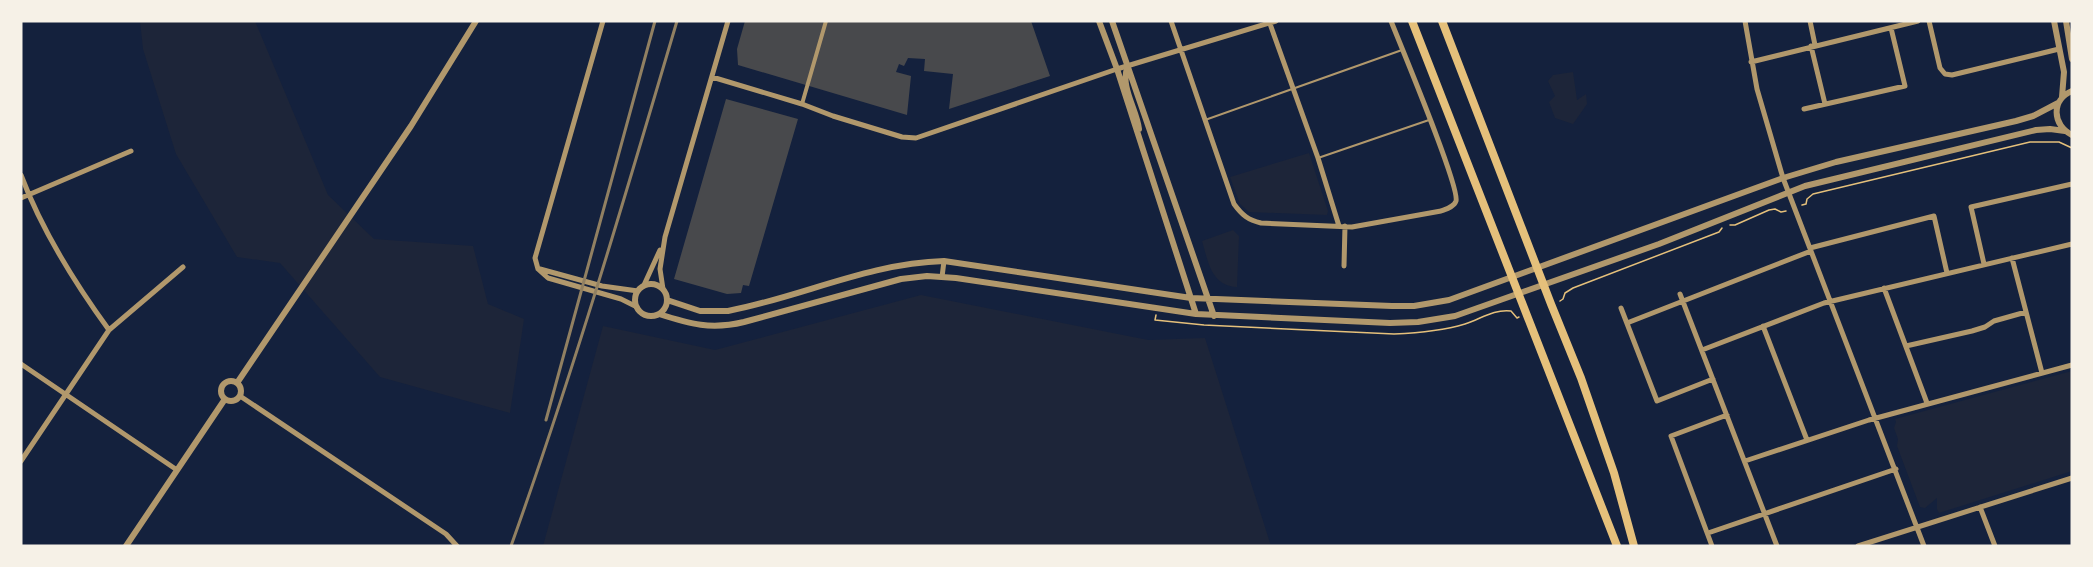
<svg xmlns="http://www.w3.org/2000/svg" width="2093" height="567" font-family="'Archivo Narrow',sans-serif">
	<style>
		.green { fill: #1d2539 }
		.building { fill: #48494c }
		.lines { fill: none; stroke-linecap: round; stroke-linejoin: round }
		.path { stroke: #e5c07b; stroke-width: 1.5 }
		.service { stroke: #b1986c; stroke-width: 2 }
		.pedestrian { stroke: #b1986c; stroke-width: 4 }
		.minor { stroke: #b1986c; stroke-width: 5 }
		.tertiary { stroke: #b1986c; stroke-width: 6 }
		.primary { stroke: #e5c07b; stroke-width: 8 }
		.rail { stroke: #918062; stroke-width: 3 }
	</style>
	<rect width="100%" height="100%" fill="#14213d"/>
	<!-- green -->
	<path class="green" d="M140,21H255L328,195L374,239L473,246L488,304L524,319L510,413L380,377L280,263L237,257L176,154L143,49Z
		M1573,72L1577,100L1586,94L1587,104L1573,124L1555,118L1549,102L1555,96L1548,81L1553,75Z
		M1309,153L1328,211L1327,215L1249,212L1240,204L1230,177Z
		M1233,230L1239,236L1237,287C1211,286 1208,261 1202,241Z
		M921,295L1148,340L1205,338L1271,546H543L603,326L715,350Z
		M2072,371V471L1939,513L1937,509V498L1925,508L1920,507L1897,446L1898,439L1894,428L1896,422L1895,419Z"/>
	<!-- building -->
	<path class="building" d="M745,21H1031L1050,76L949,109L953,74L924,71L925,59L908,58L904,66L899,64L896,72L911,76L907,115L738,65L737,49Z
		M726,99L798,119L749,286L743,285L741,293L727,294L674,279Z"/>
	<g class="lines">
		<!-- path -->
		<path class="path" d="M1802,205L1806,204L1807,199L1813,194L2030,142H2059L2072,148
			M1730,225H1735L1769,210L1775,209L1781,212L1786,211
			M1560,301L1563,299L1565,293L1573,288L1719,232L1722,228
			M1156,315L1155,320L1204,325L1394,334C1418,333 1442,331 1465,324C1481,319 1493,309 1511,311L1517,318L1519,317"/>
		<!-- service -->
		<path class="service" d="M1205,120L1402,50
			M1318,158L1429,120"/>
		<!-- pedestrian -->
		<path class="pedestrian" d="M802,104L826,21"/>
		<!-- minor -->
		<path class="minor" d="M603,21L535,258L538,269L548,278L621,299L637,307
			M1171,21L1234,204C1242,215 1248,220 1261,223L1352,227L1441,211C1446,209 1454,207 1456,201C1460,187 1400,44 1391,21
			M1269,21L1318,158L1339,226
			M1745,21L1757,89L1783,178L1924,546
			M1810,21L1815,45
			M1929,21L1940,68L1945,74L1952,75L2059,49
			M1811,46L1825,104
			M1751,62L1918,21
			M712,77L802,104L833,116L902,137L916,138L1117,69L1276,21
			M1804,109L1905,86L1891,28
			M21,175C42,231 74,282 109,330
			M21,198L131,151
			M1810,248L1934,216L1947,273
			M2012,258L2042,373
			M1984,264L1971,207L2072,184
			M1344,266L1345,226
			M540,269L602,286L638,291
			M942,277L944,261
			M644,285L660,250
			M1884,288L1927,403
			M663,289L660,269L665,237L728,21
			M1680,294L1777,546
			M1621,308L1657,401L1713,379
			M1627,323L1811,251
			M1763,326L1807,440
			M1906,346L1972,331L1985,327L1994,321L2026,312
			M1702,350L1824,303L2072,244
			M21,364L177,470
			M240,396L446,534L457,546
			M21,461L109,330L183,267
			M1745,461L1869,420L2072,365
			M1980,507L1995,546
			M1708,533L1896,469
			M1712,546L1671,436L1727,415
			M1858,546L2072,478"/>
		<!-- tertiary -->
		<path class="tertiary" d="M1099,21L1117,69L1196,314
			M1112,21L1214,316
			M2054,21L2064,72L2062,97
			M2066,21L2072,59
			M1128,66C1119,85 1137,110 1139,129
			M2072,91C2051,100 2052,125 2072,135
			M635 300a16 16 0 1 1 32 0a16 16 0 1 1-32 0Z
			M667,300L700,311H728C801,297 869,263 944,261L1191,298L1392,306H1414L1449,300L1783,178L1836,162L2016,121L2033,116L2058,103
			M659,314C690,324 711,330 744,322L901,279L927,276L956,278L1196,314L1390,323L1418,322L1455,316L1659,244L1805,186L2036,130L2050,129L2065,131
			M221 391a10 10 0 1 1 20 0a10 10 0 1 1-20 0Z
			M237,383L411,126L476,21
			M126,546L225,399"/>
		<!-- primary -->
		<path class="primary" d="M1412,21L1617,546
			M1442,21L1551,304L1581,378L1614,473L1634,546"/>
		<!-- rail -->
		<path class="rail" d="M546,420L655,21
			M511,546C573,373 625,197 677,21"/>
	</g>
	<!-- border -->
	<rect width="2093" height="567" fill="none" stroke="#f6f1e7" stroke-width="45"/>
</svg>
